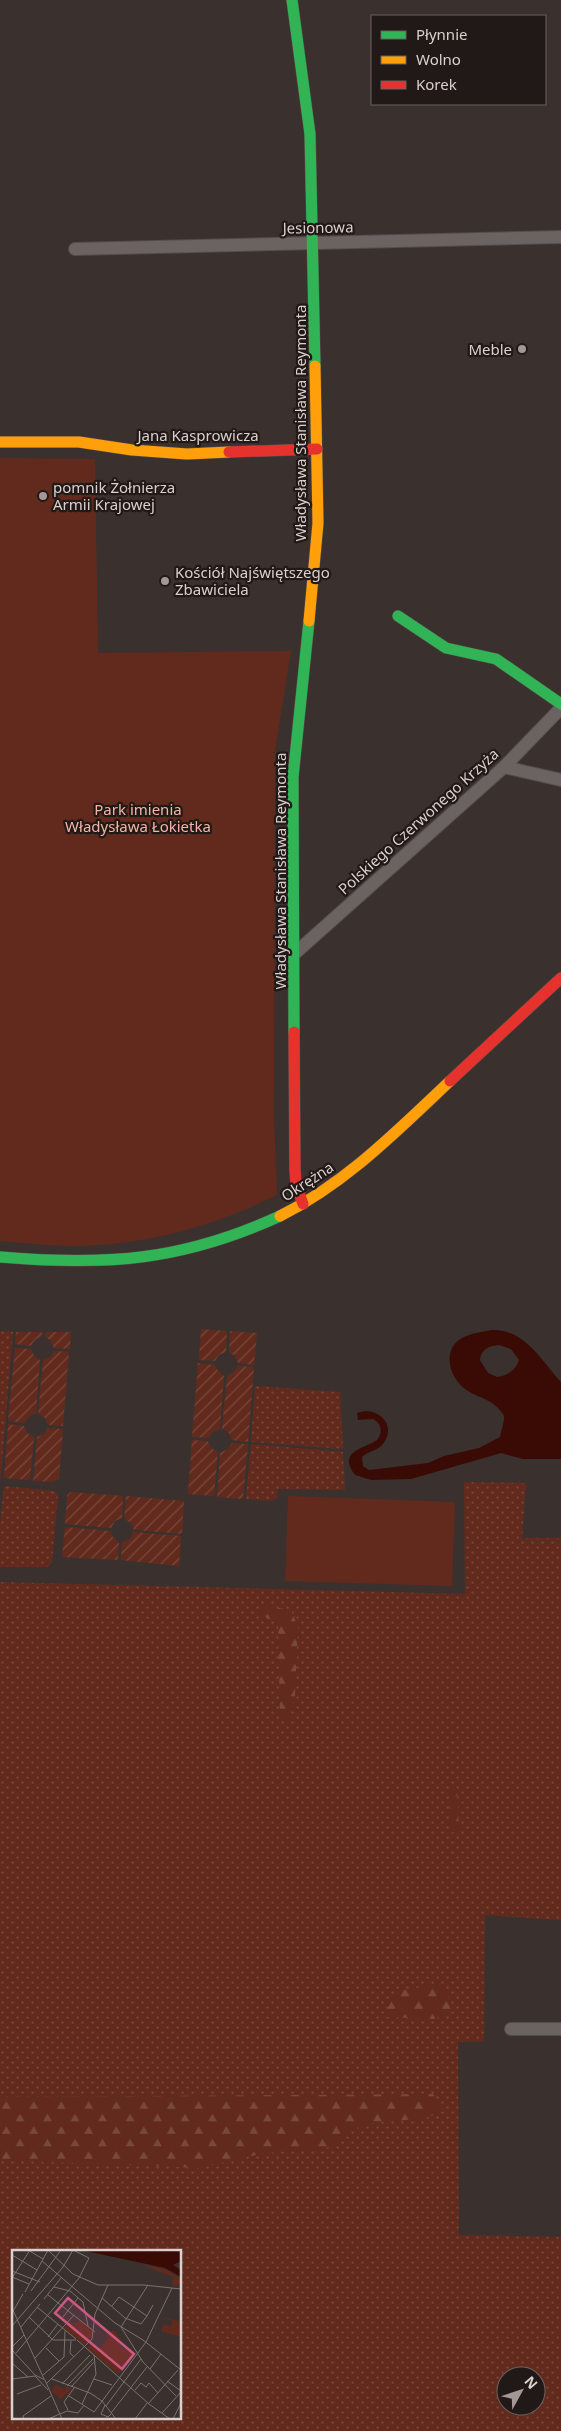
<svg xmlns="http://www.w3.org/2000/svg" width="561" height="2431" font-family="'Noto Sans',sans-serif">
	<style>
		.grass { fill: url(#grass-dots); fill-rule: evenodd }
		.forest { fill: url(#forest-firs) }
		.park { fill: #622a1d }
		.garden { fill: url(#garden-furrows) }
		.water { fill: #390b04; fill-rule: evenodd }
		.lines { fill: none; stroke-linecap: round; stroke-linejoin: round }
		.street-casing { stroke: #564d4b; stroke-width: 14 }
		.fast-casing { stroke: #564d4b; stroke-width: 12 }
		.slow-casing { stroke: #564d4b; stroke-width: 12 }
		.jam-casing { stroke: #564d4b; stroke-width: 12 }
		.street { stroke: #6a6361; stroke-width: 12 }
		.fast { stroke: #30b455; stroke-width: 11 }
		.slow { stroke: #ff9f0a; stroke-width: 11 }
		.jam { stroke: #e5322d; stroke-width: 11 }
		.poi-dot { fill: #a39896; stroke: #201917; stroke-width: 2 }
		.labels { text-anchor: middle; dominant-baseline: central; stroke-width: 4.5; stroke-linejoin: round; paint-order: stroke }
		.street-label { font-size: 15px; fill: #dcd0cd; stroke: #201917 }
		.poi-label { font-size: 15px; fill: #dcd0cd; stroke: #201917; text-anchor: start }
		.park-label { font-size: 15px; fill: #f4b4a4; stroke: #201917 }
		.inset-road { fill: none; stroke: #7b716e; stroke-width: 1 }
		.view { fill: #cb5883; fill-opacity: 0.15; stroke: #cb5883; stroke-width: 2.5 }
		.inset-edge { fill: none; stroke: #dcd0cd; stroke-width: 2.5 }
	</style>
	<defs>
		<pattern id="grass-dots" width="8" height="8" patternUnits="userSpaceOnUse" patternTransform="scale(1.25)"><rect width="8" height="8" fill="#622a1d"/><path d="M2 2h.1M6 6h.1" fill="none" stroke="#78483d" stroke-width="1.8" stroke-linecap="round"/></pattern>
		<pattern id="forest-firs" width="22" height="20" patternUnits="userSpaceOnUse" patternTransform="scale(1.25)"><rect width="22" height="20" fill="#622a1d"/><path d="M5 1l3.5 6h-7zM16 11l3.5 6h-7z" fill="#78483d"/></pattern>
		<pattern id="garden-furrows" width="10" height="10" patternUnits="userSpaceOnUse" patternTransform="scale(1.25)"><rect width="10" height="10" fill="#622a1d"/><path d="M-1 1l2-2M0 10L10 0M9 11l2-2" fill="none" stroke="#78483d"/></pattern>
	</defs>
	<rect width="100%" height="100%" fill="#3a312f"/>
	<!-- grass -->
	<path class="grass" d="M0,1331L13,1332L0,1485Z
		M255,1386L340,1392L343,1449L251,1442Z
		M251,1444L343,1452L345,1490L278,1489L277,1498L271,1501L246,1499Z
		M464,1482L526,1483L522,1538H561V1920L485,1915L484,2041L458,2042L459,2235L561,2237V2431H0V1582L465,1594ZM14,2251H180V2417H14ZM506,2376H536V2406H506Z
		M4,1486L54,1491L58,1495L52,1562L48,1567H0V1523Z"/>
	<!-- forest -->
	<path class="forest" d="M267,1606L291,1610L298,1627L295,1695L289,1721L280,1720L278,1623L254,1612Z
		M453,1785L457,1789L459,1831L450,1833L449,1791Z
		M442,1984L455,2011L434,2019L384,2017L396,1991Z
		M433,2094L444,2111L426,2118L363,2124L325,2149L264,2153L200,2168L0,2160V2097Z"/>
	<!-- park -->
	<path class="park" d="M0,458L95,459L98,653L291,651L275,751L274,1114L277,1195C215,1226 145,1245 76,1246C51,1246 25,1243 0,1241Z
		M288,1496L455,1502L452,1586L285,1581Z"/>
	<!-- garden -->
	<path class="garden" d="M201,1329L227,1331L226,1352L219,1355L215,1361L199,1360Z
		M230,1331L257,1333L254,1365L238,1363L235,1356L229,1352Z
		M16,1332H42V1336L35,1340L31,1346L15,1344Z
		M46,1332H71L70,1349L54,1348L51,1341L45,1336Z
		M15,1348L31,1349L34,1356L40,1360L36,1413L29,1417L25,1423L8,1421Z
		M54,1351L69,1352L63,1426L48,1425L45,1418L38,1414L43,1360L50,1357Z
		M198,1363L215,1365L218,1371L224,1376L220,1429L213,1432L208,1438L192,1437Z
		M238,1366L254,1367L248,1442L232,1440L229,1433L222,1429L227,1376L234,1372Z
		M8,1424L24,1426L27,1433L34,1437L30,1480L4,1478Z
		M48,1428L63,1429L59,1478L53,1482L33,1481L37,1437L44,1434Z
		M192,1440L208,1441L211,1448L218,1452L214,1496L188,1494Z
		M232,1443L248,1444L243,1499L217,1497L220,1453L228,1449Z
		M71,1492L123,1496L122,1518L115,1521L111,1528L65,1524L67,1495Z
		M126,1496L184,1501L182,1534L134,1530L131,1523L124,1519Z
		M65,1527L110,1531L113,1537L119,1542L118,1560L62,1557Z
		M133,1532L181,1536L179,1566L121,1560L122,1542L130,1539Z"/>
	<!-- water -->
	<path class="water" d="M491,1330C524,1328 541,1360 561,1382V1459H523L501,1453L411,1479L371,1480L355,1475C337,1451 364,1449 377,1440C383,1432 382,1424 373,1419L358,1420L357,1413C375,1406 396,1422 385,1441C380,1451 369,1450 362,1457L363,1466L369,1470L428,1463L444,1456L479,1448L500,1437C501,1432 506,1417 503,1414C491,1398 483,1400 468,1391C449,1380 440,1348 464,1337C472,1333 483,1332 491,1330ZM499,1345L511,1349L519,1360C516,1370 507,1376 497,1377L488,1373L480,1360C481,1349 489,1346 499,1345Z"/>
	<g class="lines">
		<defs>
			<path id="street" d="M75,249L561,237
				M504,767L561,780
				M293,955L504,767L561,708
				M511,2029H561"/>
			<path id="fast" d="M292,0L310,134L315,366
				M398,616L446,648L496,659L561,704
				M294,1032L293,777L309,621
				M0,1257C106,1266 182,1261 280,1216"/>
			<path id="slow" d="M0,442H79L132,450L187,454L229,452
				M309,621L318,523L315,366
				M280,1216C346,1183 397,1131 450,1081"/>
			<path id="jam" d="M229,452L317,449
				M294,1032L295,1170L296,1184L303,1204
				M450,1081L561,978"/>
		</defs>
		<!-- street casing -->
		<use href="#street" class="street-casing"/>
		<!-- fast casing -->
		<use href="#fast" class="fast-casing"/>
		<!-- slow casing -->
		<use href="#slow" class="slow-casing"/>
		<!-- jam casing -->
		<use href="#jam" class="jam-casing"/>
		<!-- street -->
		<use href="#street" class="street"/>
		<!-- fast -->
		<use href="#fast" class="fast"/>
		<!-- slow -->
		<use href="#slow" class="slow"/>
		<!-- jam -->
		<use href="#jam" class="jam"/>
	</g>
	<!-- markers -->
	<g class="poi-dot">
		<circle cx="522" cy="349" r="5"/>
		<circle cx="43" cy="496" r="5"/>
		<circle cx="165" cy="581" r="5"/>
	</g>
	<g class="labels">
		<!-- street labels -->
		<g class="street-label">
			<text transform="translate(318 227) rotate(-1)">Jesionowa</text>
			<text transform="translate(300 423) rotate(-90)">Władysława Stanisława Reymonta</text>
			<text x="198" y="435">Jana Kasprowicza</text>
			<text transform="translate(418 821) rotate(-42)">Polskiego Czerwonego Krzyża</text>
			<text transform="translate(280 871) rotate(-90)">Władysława Stanisława Reymonta</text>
			<text transform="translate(307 1181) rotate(-33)">Okrężna</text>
		</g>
		<!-- poi labels -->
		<g class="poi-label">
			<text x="512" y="349" text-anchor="end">Meble</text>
			<text x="53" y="487">pomnik Żołnierza<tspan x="53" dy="17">Armii Krajowej</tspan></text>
			<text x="175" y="572">Kościół Najświętszego<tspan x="175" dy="17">Zbawiciela</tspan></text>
		</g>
		<!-- park labels -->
		<g class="park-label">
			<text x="138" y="809">Park imienia<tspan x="138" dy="17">Władysława Łokietka</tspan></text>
		</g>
	</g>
	<!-- overview -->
	<g transform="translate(12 2250)">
		<rect width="169" height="169" fill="#3a312f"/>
		<path d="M129,15L153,19L169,29L168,33L163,37L160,33L162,27ZM101,80L109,90L107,94L110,98L124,103L106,124L75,98L80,93L88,98L97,87L94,84Z" fill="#622a1d"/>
		<path d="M150,67L166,71L169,74V87L149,81L151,74L159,76L160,71Z" fill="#622a1d"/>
		<path d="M67,70L82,83L73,95L52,78L58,71L63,75ZM44,134L54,141L53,136L60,139L49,149L39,141Z" fill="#622a1d"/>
		<path d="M69,0H169V11L161,15L169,20V27L153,18Z" fill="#390b04"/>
		<path class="inset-road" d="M16,0L31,9M36,0L61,24L86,35H132L169,39M0,5L25,20M30,11L103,73L131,90L169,120M0,21L28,32M0,27L17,34M0,28L18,0M42,37L58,41L71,52L76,76M19,41L49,0M13,42L36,0M36,45L83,82M90,48L113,68L129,74L135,66M32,49L49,28M100,56L107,47L135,66L141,55M25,57L64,89M0,58L32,129M0,63L11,44M17,67L41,90H64M51,67L66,48M0,76L51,17L61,0M9,77L28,54M109,77L131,112L164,146M109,77L136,35M36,87L46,74M65,90L137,154L158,169M59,91L58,103L62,107M0,97L12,85M34,98L47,111M0,100L23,125L33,130L50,169M4,103L67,28L77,8L61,0M52,107L53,81M23,108L62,65M0,113L16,127M138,119L149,104M31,125L52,107M23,126L36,140M0,129L23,126M40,129L78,143L90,151L104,169M82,129L100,135M155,131L169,141M35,133L80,89L83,64L96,35M50,134L78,105M55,136L81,109M59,137L82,112M123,140L129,133L134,137L137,133L146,143M5,144L29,135M57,146L82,162L134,92L160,38M70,154L84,124L82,105M136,154L166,120M93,155L89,164L96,167L99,164M94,156L129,109M56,160L52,152L62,138M99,163L135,117M150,163L169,142M12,169L11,166L39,146M36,169L55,161L66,163L72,155M123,169L135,153M161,169L169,153"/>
		<path class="view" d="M56,48L122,104L110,119L43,63Z"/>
		<rect width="169" height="169" class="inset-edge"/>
	</g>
	<!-- legend -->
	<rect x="371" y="15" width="175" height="90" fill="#201917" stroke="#6b6260"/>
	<rect x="381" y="31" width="25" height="8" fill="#30b455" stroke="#6b6260"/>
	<text x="416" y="40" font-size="15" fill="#dcd0cd">Płynnie</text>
	<rect x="381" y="56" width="25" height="8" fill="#ff9f0a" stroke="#6b6260"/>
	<text x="416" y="65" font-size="15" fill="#dcd0cd">Wolno</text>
	<rect x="381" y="81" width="25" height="8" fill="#e5322d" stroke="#6b6260"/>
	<text x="416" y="90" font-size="15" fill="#dcd0cd">Korek</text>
	<!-- north arrow -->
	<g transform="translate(521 2391) rotate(50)"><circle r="24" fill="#201917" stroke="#6b6260"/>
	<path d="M0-4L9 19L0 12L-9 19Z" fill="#a39896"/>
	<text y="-8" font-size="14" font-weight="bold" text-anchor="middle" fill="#dcd0cd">N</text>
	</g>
</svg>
